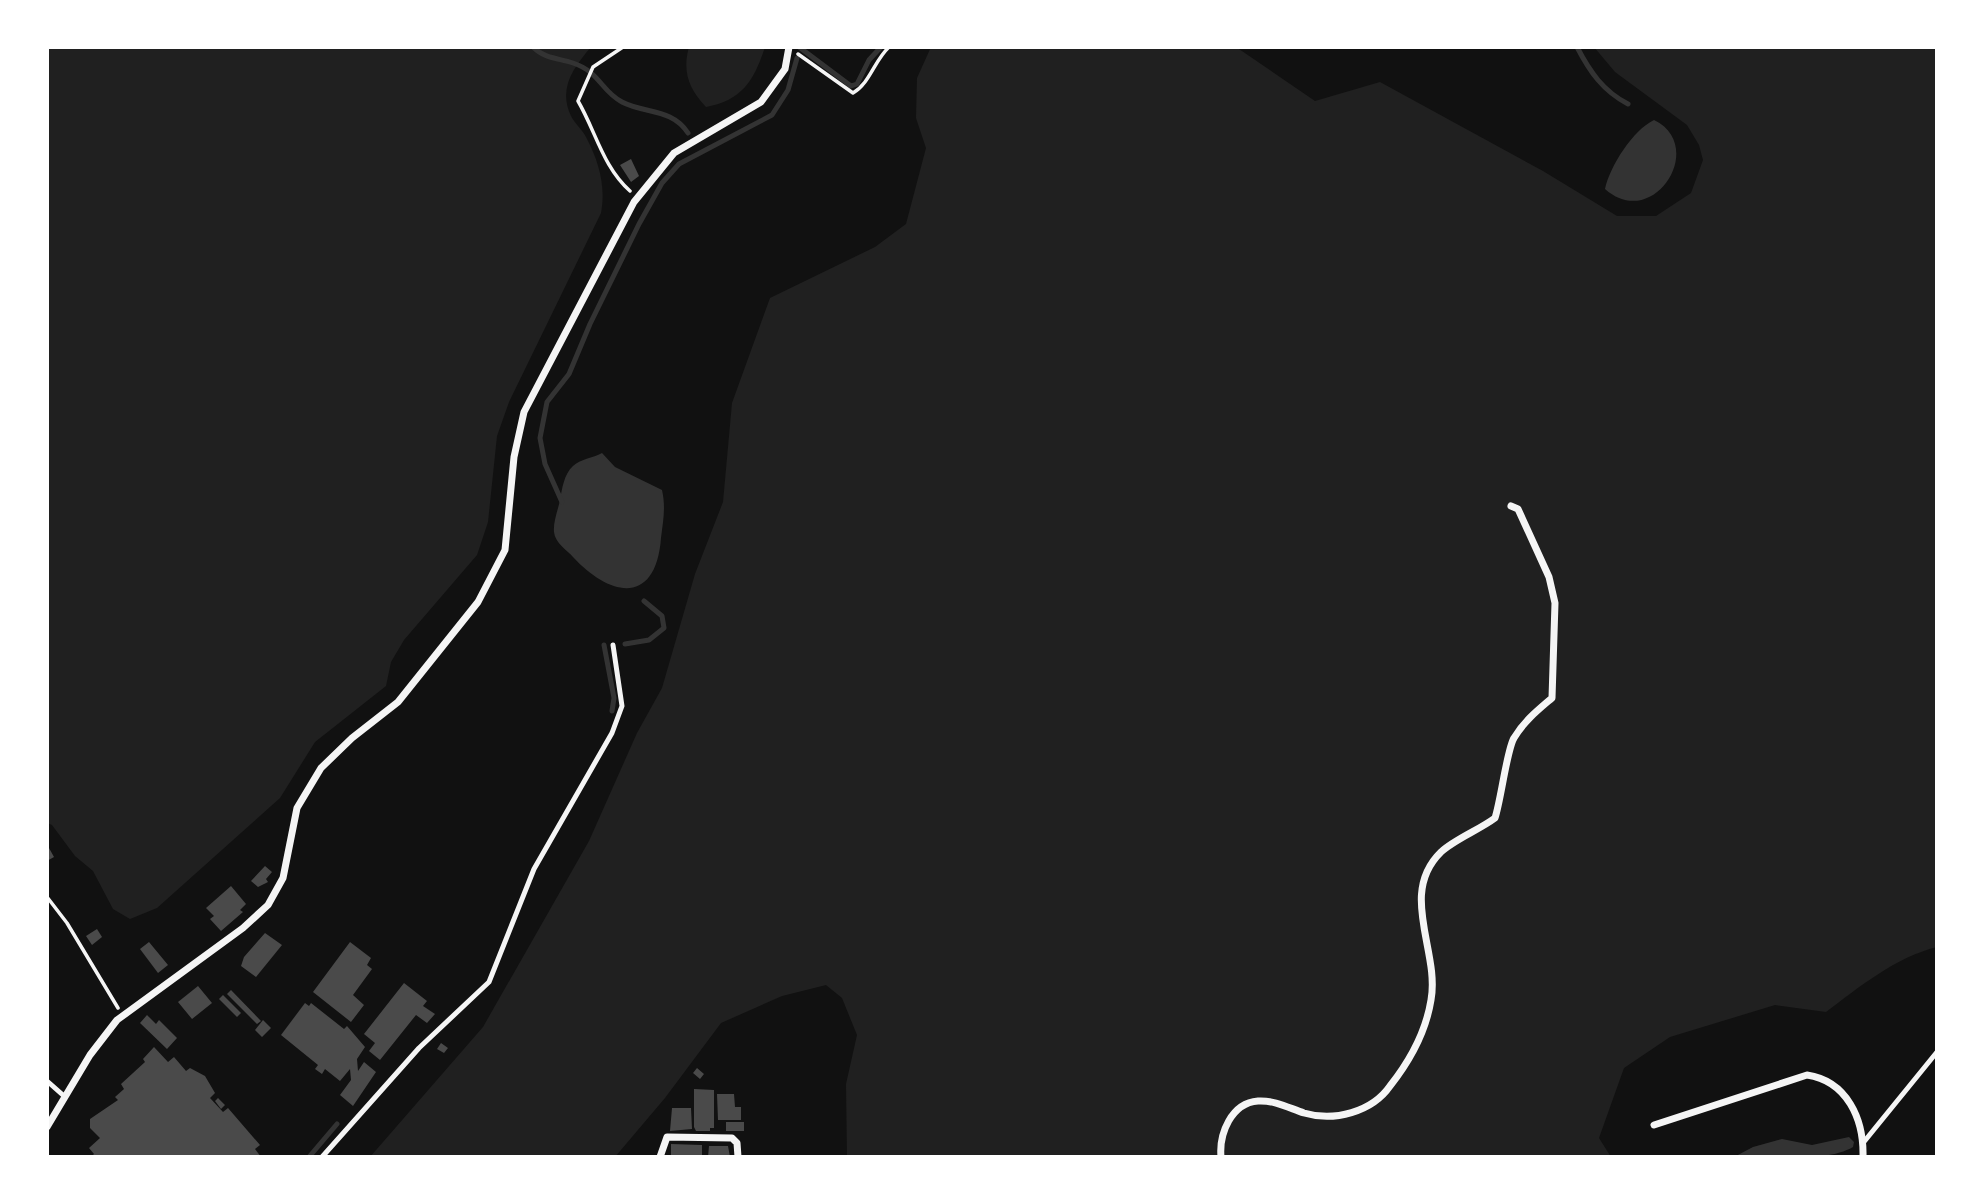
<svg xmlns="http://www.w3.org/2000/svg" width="1984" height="1204" font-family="'Fira Sans',sans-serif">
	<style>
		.green { fill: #202020 }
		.water { fill: #333 }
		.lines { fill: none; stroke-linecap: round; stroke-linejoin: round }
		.stream { stroke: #333; stroke-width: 5 }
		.building { fill: #4a4a4a }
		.path { stroke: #f5f5f5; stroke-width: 3.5 }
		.service { stroke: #f5f5f5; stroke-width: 5 }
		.minor { stroke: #f5f5f5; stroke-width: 7 }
	</style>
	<rect width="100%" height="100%" fill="#111"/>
	<!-- green -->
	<path class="green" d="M47,47H591C573,68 558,89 571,116C575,124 583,130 587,139C599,162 606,187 601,213L509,402L497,436L488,522L477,555L404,640L391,662L386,686L315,742L280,798L157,908L130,919L113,909L93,871L75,856L52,825L47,823Z
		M689,47H765C754,80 743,100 706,107C689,89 682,72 689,47Z
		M931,47H1236L1315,101L1380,82L1543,171L1617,216H1656L1691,193L1703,160L1699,145L1687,125L1615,72L1594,47H1937V947C1896,957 1859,987 1826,1012L1775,1005L1670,1037L1624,1068L1599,1138L1611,1157H847L846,1084L857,1035L842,998L826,985L782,996L721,1023L665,1098L615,1157H370L483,1027L589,841L637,733L662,688L695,574L723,502L732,403L770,298L875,247L906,224L926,148L916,118L917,78Z"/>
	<!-- water -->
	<path class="water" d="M1654,120C1708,146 1653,232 1605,189C1610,166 1633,130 1654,120Z
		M602,453L615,467L662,490C666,508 663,521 661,538C656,605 611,598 573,557C567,550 555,543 554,532C553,522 558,510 560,500C562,489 564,474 573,466C580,459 593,458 602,453Z
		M1849,1137L1854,1142L1853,1147C1826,1163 1766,1157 1734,1157L1753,1147L1782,1139L1812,1145Z"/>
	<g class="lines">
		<!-- stream -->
		<path class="stream" d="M533,47C545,59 558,58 573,63C600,72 601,91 622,102C645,114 672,108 688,133
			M799,47L851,86L857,84L869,60L881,47
			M1577,47C1590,72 1603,91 1628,104
			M562,502L545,464L540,438L547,402L569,374L590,324L639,224L662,183L679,164L772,115L788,90L797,58
			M625,644L649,640L664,628L662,616L644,601
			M604,645L614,698L612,711
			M309,1157L337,1124"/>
	</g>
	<!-- building -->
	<path class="building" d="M631,159L639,176L631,182L620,165Z
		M49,848L54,857L47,861V849Z
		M265,866L272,872L266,879L268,882L258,887L251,881Z
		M231,886L246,904L240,910L243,912L221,931L210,919L214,916L206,908Z
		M97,929L102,937L92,945L86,936Z
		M265,933L282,945L256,977L241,966L244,957Z
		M149,942L168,965L158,973L140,949Z
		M350,942L371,958L367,965L372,969L353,995L364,1005L351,1022L313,992Z
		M404,983L427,1001L423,1006L435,1014L427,1023L416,1015L380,1060L369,1051L375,1043L364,1034Z
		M198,986L212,1003L192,1019L178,1002Z
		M231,990L261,1021L257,1024L227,994Z
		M223,995L241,1013L237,1017L219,999Z
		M305,1003L309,1006L311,1003L344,1029L347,1026L365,1047L357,1059L358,1071L364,1062L376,1072L353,1106L340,1095L351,1080L350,1069L340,1081L325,1069L322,1074L315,1069L318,1065L281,1035Z
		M147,1015L156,1024L159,1020L177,1038L167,1049L140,1023Z
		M263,1020L271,1028L262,1037L255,1030Z
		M441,1043L448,1048L444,1053L437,1049Z
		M154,1047L168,1062L174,1057L186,1071L190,1068L205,1076L215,1093L210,1098L223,1112L228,1108L260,1145L255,1149L261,1157H91L94,1154L89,1148L100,1138L90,1128V1119L118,1100L115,1097L124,1089L121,1084L145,1062L143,1059Z
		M697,1068L704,1074L700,1079L693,1073Z
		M694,1089L714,1090V1128H710V1131H696L694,1127Z
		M717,1094H734L735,1107H741V1120H718Z
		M218,1098L225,1105L221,1109L215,1101Z
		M672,1108H691L692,1129L670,1131Z
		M726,1122H744V1131H726Z
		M671,1144L702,1145V1157H671Z
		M709,1146H728L730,1157H708Z"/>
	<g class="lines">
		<!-- path -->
		<path class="path" d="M623,47L593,67L578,101C596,132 603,167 630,191
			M798,54L853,93C870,83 874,61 889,47
			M47,897L67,923L118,1008"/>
		<!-- service -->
		<path class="service" d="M47,1081L64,1096
			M1863,1143L1937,1052
			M322,1157L419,1048L489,982L534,869L612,733L622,706L613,645"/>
		<!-- minor -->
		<path class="minor" d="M1654,1125L1807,1075C1847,1081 1864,1119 1863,1157
			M47,1127L90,1055L117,1020L243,928L268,905L283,878L297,808L321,768L352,738L398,702L478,602L505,550L514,457L524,412L634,202L674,153L761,102L785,69L789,47
			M660,1157L667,1137L732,1138L737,1143L738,1157
			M1221,1157C1219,1134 1231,1103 1258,1101C1275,1100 1289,1108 1304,1113C1334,1122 1372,1112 1390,1086C1409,1062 1426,1031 1431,1000C1440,951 1398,894 1441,852C1455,839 1479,830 1495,818C1501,800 1507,749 1514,738C1524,721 1538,710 1552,698L1555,603L1549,577L1518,509L1511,506"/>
	</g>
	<!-- border -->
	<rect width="1984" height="1204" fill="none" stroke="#ffffff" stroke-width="98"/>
</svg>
